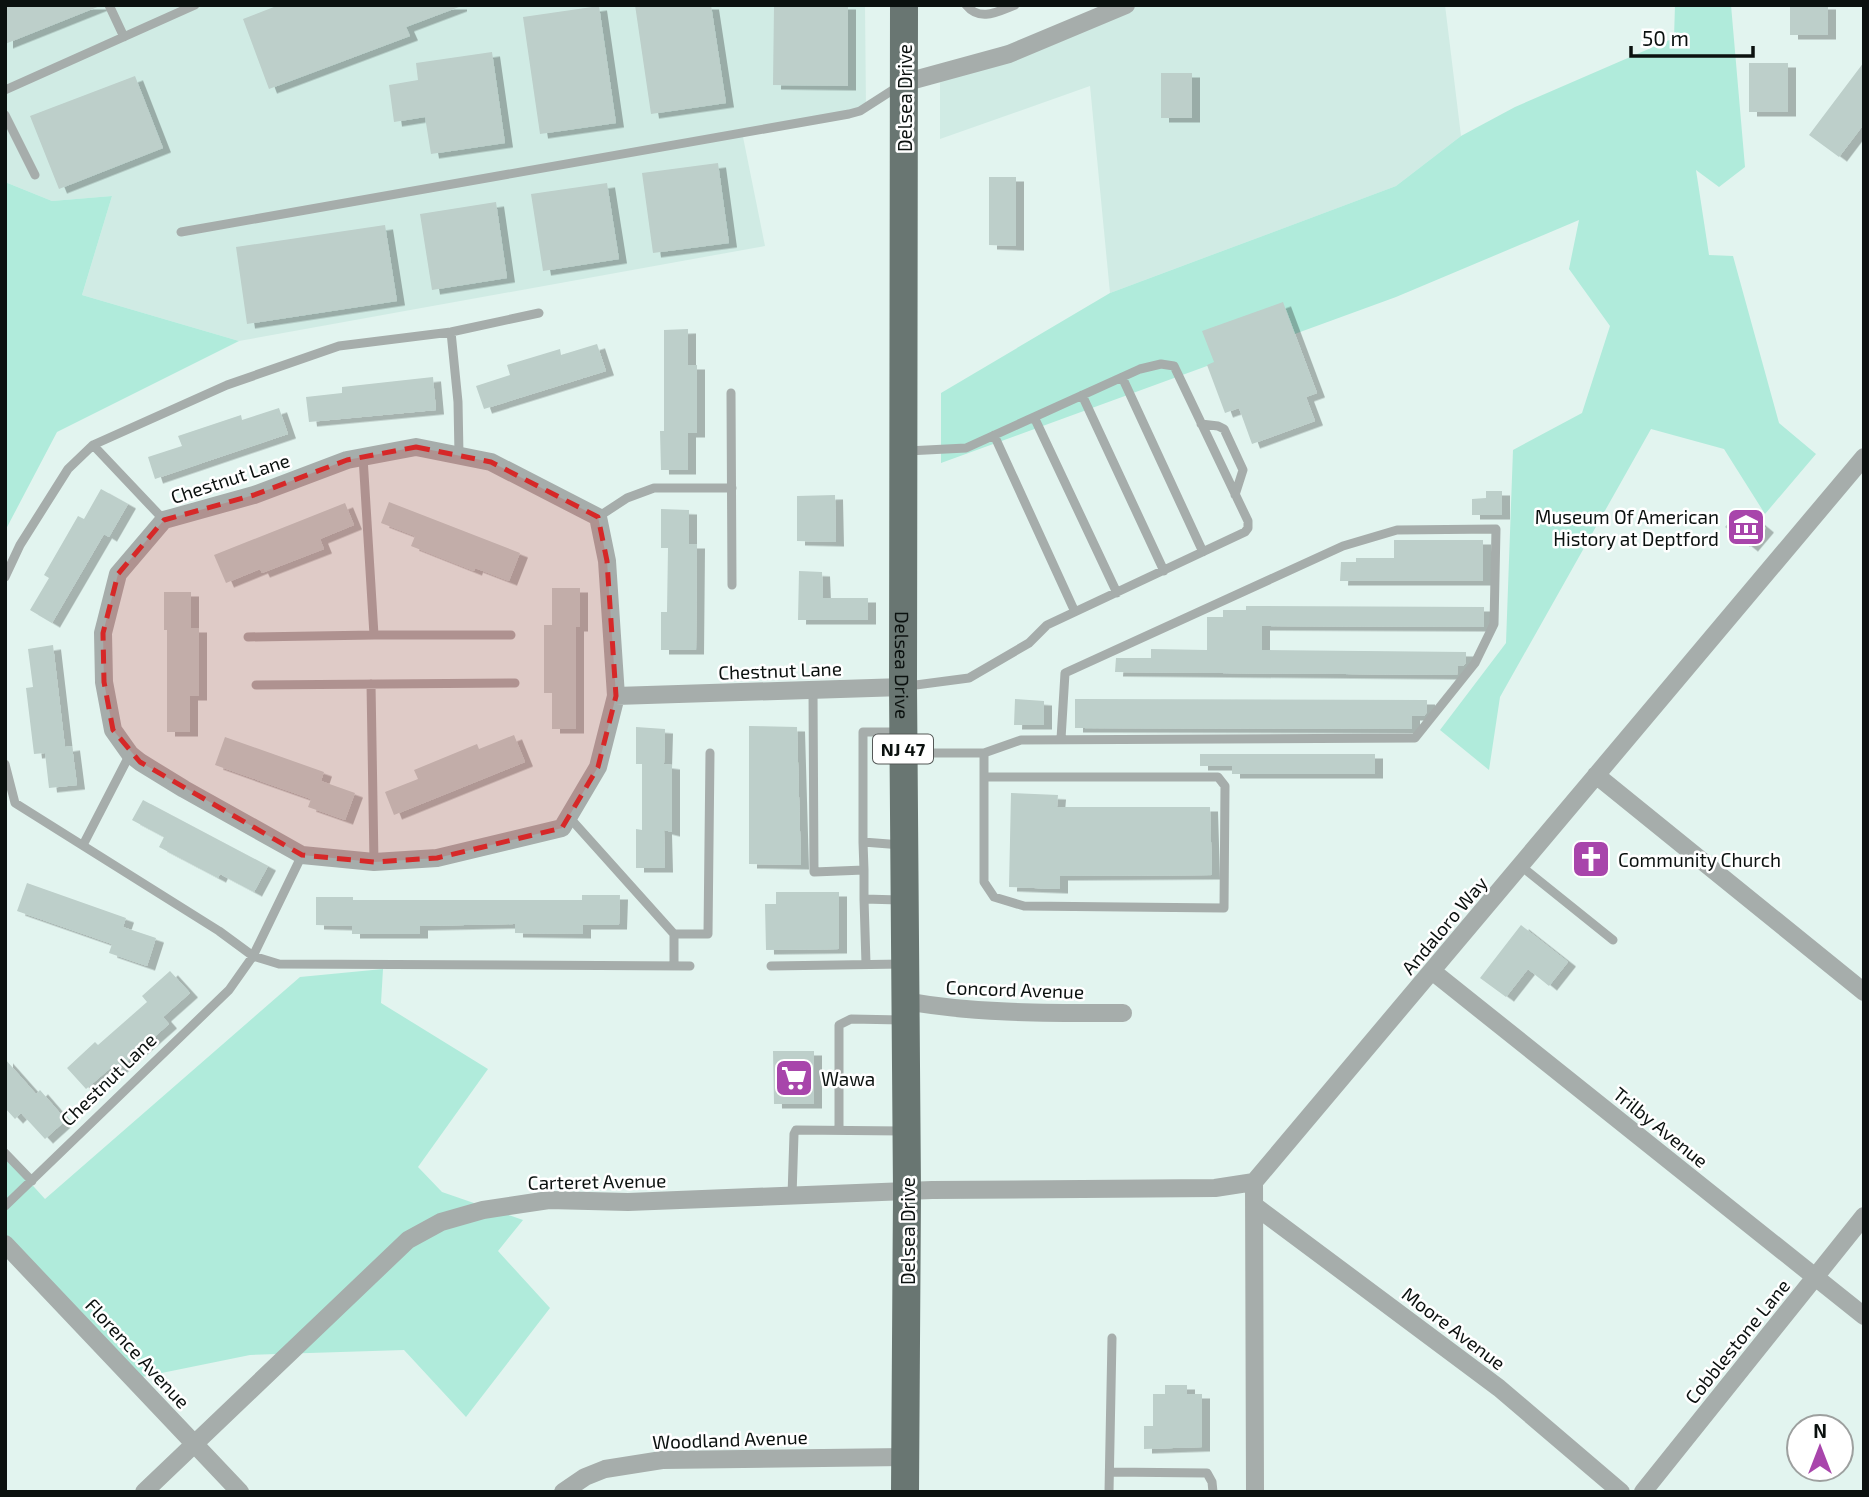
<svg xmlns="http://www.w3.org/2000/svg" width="1869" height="1497" font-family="'Exo 2',sans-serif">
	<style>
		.built { fill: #d0ebe4 }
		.green { fill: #b0ebdb }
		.building { fill: #bdcfca; filter: url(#shadow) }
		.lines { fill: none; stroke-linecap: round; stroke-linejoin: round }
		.service { stroke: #a6adab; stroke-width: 9 }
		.minor { stroke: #a6adab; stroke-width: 18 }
		.primary { stroke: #697672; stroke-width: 28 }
		.marked { fill: #d62828; fill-opacity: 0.2; stroke: #d62828; stroke-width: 5; stroke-dasharray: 14 9; stroke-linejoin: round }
		.labels { text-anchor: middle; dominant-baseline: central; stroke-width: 5; stroke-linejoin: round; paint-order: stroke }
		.shield { fill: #fff; stroke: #545857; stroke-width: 2 }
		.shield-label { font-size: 18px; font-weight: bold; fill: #0b110f }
		.street-label { font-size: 19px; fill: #0b110f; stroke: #fff }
		.poi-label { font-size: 19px; fill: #0b110f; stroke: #fff; text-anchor: start }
	</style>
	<defs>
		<filter id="shadow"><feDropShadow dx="8" dy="4.5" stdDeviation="0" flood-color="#0004"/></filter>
	</defs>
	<rect width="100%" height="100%" fill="#e2f4ef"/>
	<!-- built -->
	<path class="built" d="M5,5H865L866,110L742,132L765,246L239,341L82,295L112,196L52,201L5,182Z
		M1113,5H1445L1461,136L1396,186L1110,293L1090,86L940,139V70Z"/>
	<!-- green -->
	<path class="green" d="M1675,5H1731L1745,167L1719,187L1696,170L1709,255L1733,256L1779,423L1816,454L1765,514L1724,449L1651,429L1500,697L1489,770L1440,730L1506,643L1513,450L1582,413L1610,326L1569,269L1579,220L1396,297L941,463V393L1110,293L1396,186L1461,136L1515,107L1674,38Z
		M5,182L52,201L112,196L82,295L239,341L57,432L5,531Z
		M383,969L381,1003L488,1069L418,1167L442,1192L523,1220L498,1251L550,1308L466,1417L404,1350L250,1355L137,1378L5,1234V1155L45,1199L300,977Z"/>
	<!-- building -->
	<path class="building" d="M5,5H100V6L5,44Z
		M279,5H459V7L406,27L410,36L269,89L243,19Z
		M635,5H711L726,103L651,114Z
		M774,5H848V86L773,85Z
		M1790,5H1828V35H1790Z
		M599,6L616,123L540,134L523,17Z
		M492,52L505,143L431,154L425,117L394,122L389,85L418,80L416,63Z
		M1864,62V124L1839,157L1809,135Z
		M1749,63H1788V112H1749Z
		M1161,73H1192V118H1161Z
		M135,76L163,148L59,189L30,116Z
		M718,163L729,243L653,253L642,173Z
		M989,177H1016V246L989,245Z
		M607,183L619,259L543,271L531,194Z
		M496,202L507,278L432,290L420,214Z
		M385,225L397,301L247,324L236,247Z
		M1283,302L1317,393L1306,397L1315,421L1252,444L1239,408L1225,413L1207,365L1214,362L1202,331Z
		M688,329V365H697V433H688V470H661L660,431H664V330Z
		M597,344L606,371L484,409L476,386L510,375L507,365L560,349L561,355Z
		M433,377L436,410L309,422L306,397L342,393V387Z
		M279,408L288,434L155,479L148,457L182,446L178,436L241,415L242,420Z
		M101,489L128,504L109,537L104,534L52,623L30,610L49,578L44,575L78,516L84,519Z
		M1486,491H1502V515H1472V499L1486,498Z
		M835,495L836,542L797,541V496Z
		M389,502L520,553L509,581L475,568L474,571L411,546L415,536L381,523Z
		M345,503L354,525L320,539L324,549L262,573L260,569L226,583L214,555Z
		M1742,508L1766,528L1750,547L1725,527Z
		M661,509L689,510V544H697L696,650H661V612H667L668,548H661Z
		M1394,540H1483V581H1340L1341,562H1356V558H1394Z
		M799,571L822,572L823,598H868V620H798Z
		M552,588H580V627H576V729H552V693H544V625H552Z
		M164,592H191V628H199V696H190V732H167V630H164Z
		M1246,606L1484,607V627L1262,626V650L1466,652V663L1463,666H1458L1457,675L1115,672L1116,658H1151V649L1207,650V617H1223V610H1246Z
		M53,645L65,747L72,746L77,785L49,788L45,753L34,754L26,688L33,687L28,649Z
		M1015,699L1044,701V725H1014Z
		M1075,699L1427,700V712L1424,716H1412V729L1075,728Z
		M749,726L797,727L801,865L749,864Z
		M636,727L665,729L664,764L672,765V832L664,830L665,868H636V829L642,830V764H636Z
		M514,735L525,762L394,815L385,792L418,779L414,770L477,744L479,749Z
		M225,737L324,772L321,781L355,793L345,820L308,807L311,799L215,765Z
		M1200,754H1375V774H1232V766H1200Z
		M1011,793L1058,795L1057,807H1210L1212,875L1060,876V889L1009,887Z
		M143,800L268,866L254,892L220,874L218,878L159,847L164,837L132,820Z
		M27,883L126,918L123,927L156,938L147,966L109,953L112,944L17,911Z
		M776,892H839V949L766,950L765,904H776Z
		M582,895H620L619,925H583V934L515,933V924L420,926V934H352V926L316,925V897H353V900H582Z
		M1521,925L1568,962L1549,986L1528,969L1506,997L1480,978Z
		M170,971L190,993L163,1017L169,1024L118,1069L114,1065L86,1089L67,1068L95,1042L98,1045L147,1002L142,996Z
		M773,1051H814V1104H774Z
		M5,1059L36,1094L40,1090L66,1120L45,1139L21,1113L15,1119L5,1108Z
		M1165,1385H1187V1394H1202V1447L1144,1449V1426H1153V1394H1165Z"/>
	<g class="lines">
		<!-- service -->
		<path class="service" d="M109,5L124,37
			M966,5C980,22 997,12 1015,5
			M5,90L195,5
			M5,115L35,175
			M181,232L849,114L860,111L899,86
			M451,332L458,402L459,455
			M1122,377L1203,552
			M731,393L732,585
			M1082,395L1164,571
			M1034,417L1117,593
			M1201,424L1218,426L1224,429L1243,470L1235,495
			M994,435L1075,612
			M93,445L164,520
			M907,451L966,448L1140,369L1161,364L1174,366L1248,521V528L1245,532L1047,625L1029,643L969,678L908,686
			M598,517L627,498L654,488H732
			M5,577L20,545L68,469L93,445L227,385L339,346L451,332L539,313
			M374,635H511
			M248,637L374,635L363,457
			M371,684L374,862
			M256,685L515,683
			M813,690L814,872L864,870L863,842L902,845
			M908,753H984L1021,740L1415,738L1475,663L1494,624L1496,529L1397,530L1343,546L1065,673L1061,739
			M984,753V882L994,897L1024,906L1224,908L1225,786L1218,777H984
			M5,764L15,803L219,931L253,956L279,964L690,966
			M569,817L674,934H708L710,753
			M863,842V732H901
			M83,845L130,754
			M1521,866L1613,940
			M864,870V899L900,900
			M864,899L866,964
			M674,966V934
			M771,966L903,964
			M839,1130V1025L851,1019L902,1020
			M5,1153L32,1181
			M792,1196L794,1134L796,1130L903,1131
			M5,1206L229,990L253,956L302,855
			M1110,1472L1207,1473L1212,1482L1213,1492
			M1109,1492L1112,1338"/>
		<!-- minor -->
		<path class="minor" d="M903,83L1009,54L1126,5
			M416,447L491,462L598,517L607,561L616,696L598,767L562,828L437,858L374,862L302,855L184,789L140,762L130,754L113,730L104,682L103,633L118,574L164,520L254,495L347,460Z
			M616,696L903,687
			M1596,775L1864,992
			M1432,971L1864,1316
			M905,1001C977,1014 1050,1013 1123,1013
			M1255,1206L1499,1388L1621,1492
			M5,1244L240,1492
			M144,1492L408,1240L441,1222L483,1210L549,1200L628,1202L932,1190L1215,1188L1254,1182
			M563,1492L585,1477L605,1469L662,1460L905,1457
			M1255,1492L1254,1182L1864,457
			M1643,1492L1864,1216"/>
		<!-- primary -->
		<path class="primary" id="s1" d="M904,5L903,687L907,1192L905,1492"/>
	</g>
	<!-- marked area -->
	<path class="marked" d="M416,447L491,462L598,517L607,561L616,696L598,767L562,828L437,858L374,862L302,855L140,762L113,730L104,682L103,633L118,574L164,520L254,495L347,460Z"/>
	<!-- icons -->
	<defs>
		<symbol id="museum-square" viewBox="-11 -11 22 22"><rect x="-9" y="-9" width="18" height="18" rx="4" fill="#a845ab" stroke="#fff"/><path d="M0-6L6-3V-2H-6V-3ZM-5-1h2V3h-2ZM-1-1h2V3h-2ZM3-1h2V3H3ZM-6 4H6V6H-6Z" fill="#fff"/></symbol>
		<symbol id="church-square" viewBox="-11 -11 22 22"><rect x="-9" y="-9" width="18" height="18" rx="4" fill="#a845ab" stroke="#fff"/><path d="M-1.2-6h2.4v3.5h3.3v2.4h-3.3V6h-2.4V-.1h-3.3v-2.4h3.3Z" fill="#fff"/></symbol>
		<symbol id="supermarket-square" viewBox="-11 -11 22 22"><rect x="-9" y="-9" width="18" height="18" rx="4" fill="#a845ab" stroke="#fff"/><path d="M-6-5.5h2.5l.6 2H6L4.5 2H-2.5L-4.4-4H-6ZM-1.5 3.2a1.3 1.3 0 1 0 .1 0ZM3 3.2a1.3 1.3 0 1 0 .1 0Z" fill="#fff"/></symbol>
	</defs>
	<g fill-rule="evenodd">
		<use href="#museum-square" x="1724" y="505" width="44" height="44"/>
		<use href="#church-square" x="1569" y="837" width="44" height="44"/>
		<use href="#supermarket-square" x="772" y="1056" width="44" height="44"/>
	</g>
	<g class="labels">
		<!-- shield labels -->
		<rect class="shield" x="873" y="734.5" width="60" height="29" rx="5"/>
		<g class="shield-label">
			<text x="903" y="749">NJ 47</text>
		</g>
		<!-- street labels -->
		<g class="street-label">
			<text transform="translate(904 98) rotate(-90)">Delsea Drive</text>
			<text transform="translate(230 478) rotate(-18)">Chestnut Lane</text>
			<text stroke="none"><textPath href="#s1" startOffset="660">Delsea Drive</textPath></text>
			<text transform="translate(780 670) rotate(-2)">Chestnut Lane</text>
			<text transform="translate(1444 925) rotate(-50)">Andaloro Way</text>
			<text transform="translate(1015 989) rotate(2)">Concord Avenue</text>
			<text transform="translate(108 1079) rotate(-44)">Chestnut Lane</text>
			<text transform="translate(1661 1127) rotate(39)">Trilby Avenue</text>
			<text transform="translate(597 1181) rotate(-1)">Carteret Avenue</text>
			<text transform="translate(907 1231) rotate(-90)">Delsea Drive</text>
			<text transform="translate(1454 1328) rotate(37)">Moore Avenue</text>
			<text transform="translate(1737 1341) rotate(-51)">Cobblestone Lane</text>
			<text transform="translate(138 1353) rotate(47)">Florence Avenue</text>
			<text transform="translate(730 1439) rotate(-2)">Woodland Avenue</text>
		</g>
		<!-- poi labels -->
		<g class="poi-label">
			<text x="1719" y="516" text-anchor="end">Museum Of American<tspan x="1719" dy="22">History at Deptford</tspan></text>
			<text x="1618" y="859">Community Church</text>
			<text x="821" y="1078">Wawa</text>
		</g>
	</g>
	<!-- border -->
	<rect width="1869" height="1497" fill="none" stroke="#0b110f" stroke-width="14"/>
	<!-- north arrow -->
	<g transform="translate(1820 1448)"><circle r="33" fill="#ffffff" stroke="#9da09f" stroke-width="2"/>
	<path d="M0-5L12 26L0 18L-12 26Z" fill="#a845ab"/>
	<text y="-10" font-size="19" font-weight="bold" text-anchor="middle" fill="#0b110f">N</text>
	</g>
	<!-- scale -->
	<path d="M1631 46v10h122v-10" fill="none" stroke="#0b110f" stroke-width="3.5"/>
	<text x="1642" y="46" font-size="21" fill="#0b110f" stroke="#ffffff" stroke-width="5" paint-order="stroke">50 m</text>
</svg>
